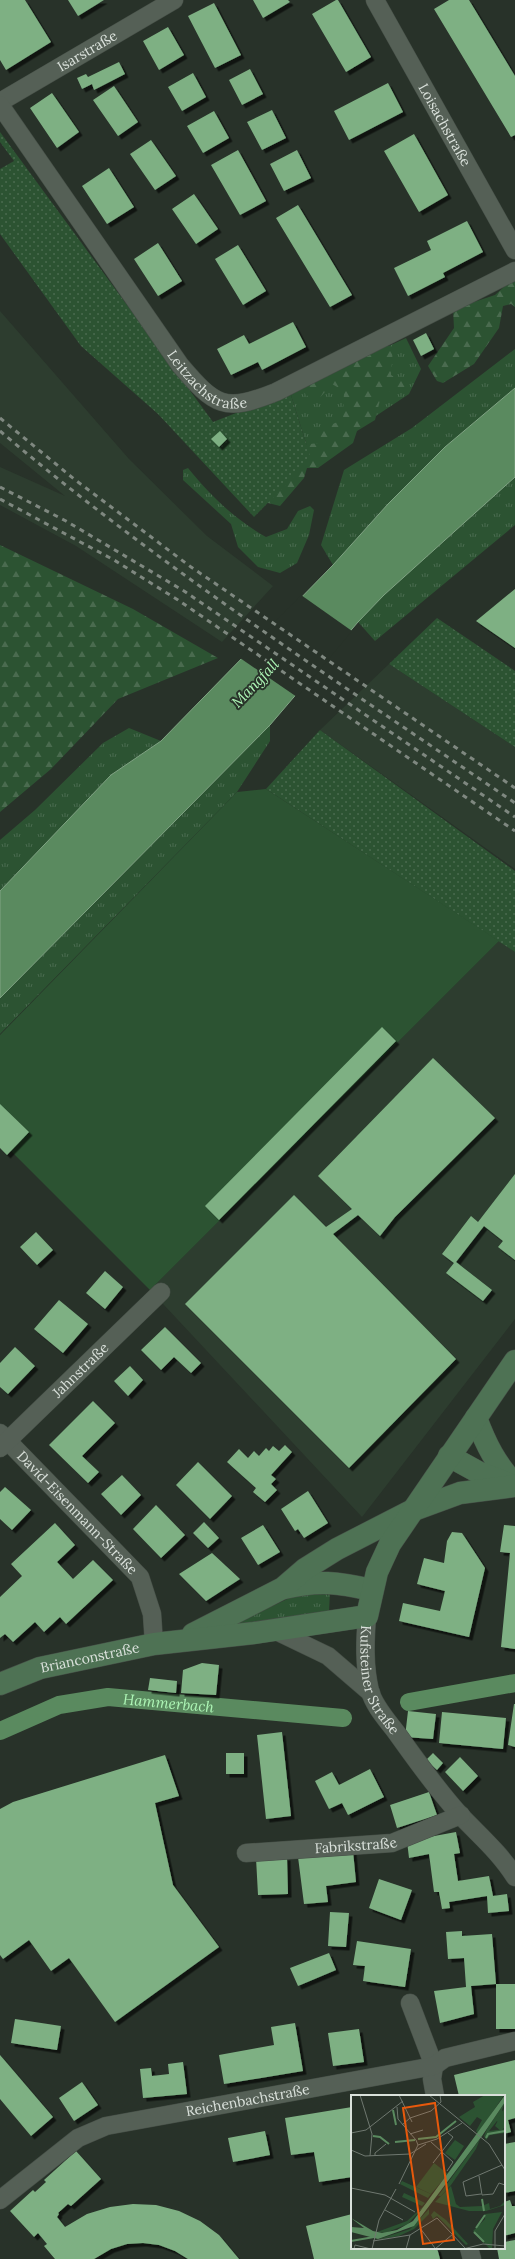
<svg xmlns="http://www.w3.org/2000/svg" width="515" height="2259" font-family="Lora,serif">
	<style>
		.built { fill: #2d3d2f }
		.grass { fill: url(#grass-tufts) }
		.forest { fill: url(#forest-firs) }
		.garden { fill: url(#garden-dots) }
		.pitch { fill: #2c5332 }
		.water { fill: #5a8a5f; stroke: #80a484 }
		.pier { fill: #283229 }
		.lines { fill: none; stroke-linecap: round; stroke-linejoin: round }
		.canal { stroke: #5a8a5f; stroke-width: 18 }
		.building { fill: #7eb083; filter: url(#shadow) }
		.minor-casing { stroke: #454e46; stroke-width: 19 }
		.secondary-casing { stroke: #454e46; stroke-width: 23 }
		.minor { stroke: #556056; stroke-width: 18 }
		.secondary { stroke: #4e7254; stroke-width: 22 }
		.rail { stroke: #7f8880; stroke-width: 3; stroke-dasharray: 5 5; stroke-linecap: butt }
		.labels { text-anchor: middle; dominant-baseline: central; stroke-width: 4; stroke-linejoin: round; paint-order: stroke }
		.street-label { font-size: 14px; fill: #dae1db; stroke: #283229 }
		.water-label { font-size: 15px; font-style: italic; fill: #adf5b5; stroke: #283229 }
		.inset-river { fill: none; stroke: #5a8a5f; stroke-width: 2 }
		.inset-road { fill: none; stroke: #6f7870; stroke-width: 1 }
		.view { fill: #e8590c; fill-opacity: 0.15; stroke: #e8590c; stroke-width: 2 }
		.inset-edge { fill: none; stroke: #dae1db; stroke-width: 2 }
	</style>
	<defs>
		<pattern id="grass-tufts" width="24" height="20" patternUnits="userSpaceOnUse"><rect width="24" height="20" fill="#2c5332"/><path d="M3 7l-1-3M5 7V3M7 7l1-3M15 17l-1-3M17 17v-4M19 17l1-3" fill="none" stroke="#4a6b4f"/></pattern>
		<pattern id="forest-firs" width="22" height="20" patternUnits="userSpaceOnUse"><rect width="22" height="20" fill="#2c5332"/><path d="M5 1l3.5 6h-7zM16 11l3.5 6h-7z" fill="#4a6b4f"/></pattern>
		<pattern id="garden-dots" width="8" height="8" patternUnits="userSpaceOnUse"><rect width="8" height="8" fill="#2c5332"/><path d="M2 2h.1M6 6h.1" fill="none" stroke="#4a6b4f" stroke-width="1.8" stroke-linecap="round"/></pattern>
		<filter id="shadow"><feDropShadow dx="3.5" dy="3.5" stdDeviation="0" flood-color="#0009"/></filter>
	</defs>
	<rect width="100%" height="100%" fill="#283229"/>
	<!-- built -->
	<path class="built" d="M0,311L129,459L207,536L273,586L222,642L76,546L0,505V467L65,496L0,443Z
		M389,664L515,747V869L320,730Z
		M499,941L515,952V1319L362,1517L150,1290Z"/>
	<!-- grass -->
	<path class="grass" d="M406,338L421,369L409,394L311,459L290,392Z
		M515,349V388L445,447L388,504L333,565L321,545L344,470L412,428Z
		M188,468C212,497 233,518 266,537L287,529L298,511L310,506L314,510L309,535L297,563L280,573L258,567L238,547L231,524L183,480V470Z
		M515,477V525L375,641L358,622L384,595Z
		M270,725V741L237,792L0,1034V998Z
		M129,728L161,741L111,775L0,891V840L35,810L103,743Z
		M330,1592L329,1612L235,1628L234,1624L298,1594Z"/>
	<!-- forest -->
	<path class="forest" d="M515,277V307L511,304L503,306L499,328L474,364L443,383L437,381L428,366L454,328L453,309L495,295Z
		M379,343L393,347L391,375L407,384L409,389L382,392L375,420L357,431L353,443L318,468H307L304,478L280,506L264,502L301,445L319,443L322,428L343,420L344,391L332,384L316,402L305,394L312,376Z
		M0,545L133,609L218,658L118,699L51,769L0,812Z"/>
	<!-- garden -->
	<path class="garden" d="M0,132L213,422L290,392L311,459L254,517L158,414L81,346L0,234V169L14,161L0,142Z
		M437,618L515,671V747L389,664Z
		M320,730L515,871V952L266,789Z"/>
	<!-- pitch -->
	<path class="pitch" d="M266,789L499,941L150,1290L0,1140V1035L237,792Z"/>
	<!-- water -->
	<path class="water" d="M515,388V477L384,595L358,622L270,725L0,998V891L111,775L161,741L333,565L388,504L445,447Z"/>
	<!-- pier -->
	<path class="pier" d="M301,595L352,631L297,697L240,658Z"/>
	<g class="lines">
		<!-- canal -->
		<g class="canal">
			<path d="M409,1702L515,1683"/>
			<path id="s1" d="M0,1731L59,1705L108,1697L343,1718"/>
		</g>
	</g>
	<!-- building -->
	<path class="building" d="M0,0H25L51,42L6,70L0,60Z
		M68,0H104L78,16Z
		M253,0H288L290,2L263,18Z
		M336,0H338L371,57L346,72L312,14Z
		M449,0H469L515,76V135L511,137L434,9Z
		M214,3L241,55L215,68L188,16Z
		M168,27L184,55L159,70L143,41Z
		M119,62L125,74L94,90L92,84L82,89L77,78L86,74L88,77Z
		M250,69L263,94L242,105L229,80Z
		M193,73L206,97L182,111L168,87Z
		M388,83L403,112L349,140L334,111Z
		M114,86L138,122L118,136L93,100Z
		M52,93L79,132L57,148L30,108Z
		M272,110L286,138L262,150L247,122Z
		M214,111L229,138L203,153L187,126Z
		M414,134L448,195L419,212L384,151Z
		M151,140L176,176L155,190L130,154Z
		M238,150L266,201L240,215L211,165Z
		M297,150L311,178L284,191L270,164Z
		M109,168L134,207L107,224L82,186Z
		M194,194L218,229L196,244L172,209Z
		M298,205L352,295L330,307L276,218Z
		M467,221L483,252L443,273L445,277L408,296L394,268L431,250L427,241Z
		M158,243L182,281L158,296L134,259Z
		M238,245L266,291L243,305L215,259Z
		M293,322L306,347L262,370L258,362L231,375L217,349L244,335L249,344Z
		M426,333L434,349L421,356L413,340Z
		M220,431L227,439L219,447L211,439Z
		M515,589V648L476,621Z
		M382,1027L396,1041L219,1220L205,1206Z
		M433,1058L495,1118L395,1217L380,1236L358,1215L333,1234L456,1359L349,1468L185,1304L294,1195L326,1227L352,1209L318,1176Z
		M0,1104L29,1132L7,1155L0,1148Z
		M515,1174V1260L498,1247L503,1241L484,1226L456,1262L492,1290L483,1301L446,1273L454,1263L442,1254L471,1216L478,1222Z
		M36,1232L53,1250L37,1265L20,1247Z
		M105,1271L123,1287L105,1309L86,1293Z
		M59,1300L88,1324L63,1353L34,1329Z
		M165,1327L201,1363L191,1373L174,1357L161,1370L141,1350Z
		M15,1347L35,1366L8,1394L0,1387V1363Z
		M130,1366L143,1380L128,1396L114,1381Z
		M93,1401L115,1423L82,1456L99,1472L88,1483L49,1445Z
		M285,1445L292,1452L271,1475L276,1479L271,1484L277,1490L265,1502L253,1492L256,1488L227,1462L239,1449L248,1458L254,1451L259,1456L266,1448L269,1451L273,1446L279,1451Z
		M198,1462L232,1496L210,1519L176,1485Z
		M122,1475L141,1495L121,1515L101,1494Z
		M5,1487L31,1510L12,1530L0,1519V1492Z
		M308,1491L328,1523L304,1538L298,1529L295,1531L281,1509Z
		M156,1505L185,1535L161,1558L133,1529Z
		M204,1522L219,1538L208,1548L193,1533Z
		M55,1523L75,1545L57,1562L73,1579L93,1560L113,1580L66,1624L60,1617L44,1632L35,1622L13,1642L5,1634L0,1638V1597L22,1576L11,1564Z
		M263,1525L280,1552L258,1565L241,1538Z
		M504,1525L515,1526V1649L501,1647L510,1553L500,1552Z
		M452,1532L462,1533L485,1568L469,1637L399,1621L403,1603L440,1611L445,1591L417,1584L424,1558L444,1563L447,1541Z
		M212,1553L240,1579L206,1601L179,1574Z
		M202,1663L219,1665L216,1695L181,1693L183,1670Z
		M150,1678L177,1681L176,1693L148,1690Z
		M514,1704H515V1747L508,1745Z
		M408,1711L436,1714L433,1739L405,1737Z
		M442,1712L506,1718L503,1749L439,1743Z
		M282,1732L291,1816L266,1819L257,1735Z
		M226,1753H244V1774H226Z
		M433,1753L443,1763L437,1770L426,1760Z
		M165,1755L179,1796L155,1803L173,1885L219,1947L115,2022L69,1958L51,1971L29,1940L3,1959L0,1955V1809L13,1802Z
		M460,1757L478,1776L463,1791L445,1772Z
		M370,1769L384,1797L348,1815L342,1803L329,1809L315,1781L332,1772L339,1785Z
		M429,1792L437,1815L397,1828L390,1805Z
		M456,1832L460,1853L454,1854L458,1881L489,1876L493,1896L507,1894L509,1911L488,1913L487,1896L449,1902L450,1908L442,1909L439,1892H434L429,1854L409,1858L407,1841Z
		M353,1851L356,1882L326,1886L328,1902L304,1904L298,1857Z
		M287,1857L288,1894L258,1895L256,1858Z
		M379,1879L412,1890L401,1920L369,1908Z
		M330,1912L349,1913L346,1947L328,1946Z
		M462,1931V1936L492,1934L496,1984L471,1986L474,2014L440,2023L434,1991L466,1987L464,1958L448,1959L446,1932Z
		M357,1941L411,1949L405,1987L363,1981L365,1966L353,1965Z
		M329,1953L336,1970L298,1986L290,1968Z
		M496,1984H515V2029H496Z
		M15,2019L61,2026L57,2050L11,2043Z
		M295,2023L303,2071L224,2084L219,2055L274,2045L271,2027Z
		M359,2029L364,2062L333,2066L328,2033Z
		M0,2055L53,2117L31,2136L0,2099Z
		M515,2060V2118L508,2120L511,2132L504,2134V2096H459L454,2075Z
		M183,2062L187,2094L143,2098L140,2069L151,2068L152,2076L169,2074L168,2064Z
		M82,2082L98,2105L74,2121L59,2098Z
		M352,2107V2177L319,2182L314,2152L291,2155L285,2118Z
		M265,2131L270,2155L233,2162L228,2138Z
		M515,2142V2191L504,2193V2144Z
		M76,2151L101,2179L71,2206L68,2204L58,2213L59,2214L57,2217L65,2227L87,2214L110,2207L133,2204L156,2205L179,2211L200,2221L219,2235L239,2259H188L175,2251L159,2245L143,2243L127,2244L111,2249L94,2259H55L44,2246L47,2244L38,2233L34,2237L10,2211L33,2190L35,2192L46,2182L44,2180Z
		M510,2200L512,2206H515V2233L504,2236V2202Z
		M352,2214V2248H437L440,2259H314L306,2226Z
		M515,2240V2259H499L497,2248H504V2242Z"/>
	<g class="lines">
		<defs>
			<g id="minor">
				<path id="s2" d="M375,0L515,250"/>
				<path id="s3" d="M0,102L174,0"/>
				<path id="s4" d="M0,105L180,365C215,406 224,413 276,392L515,271"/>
				<path id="s5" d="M0,1433L140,1577L152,1614L154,1644"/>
				<path id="s6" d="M0,1448L161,1292"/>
				<path id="s7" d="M367,1616C365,1641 364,1666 370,1691C374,1706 387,1720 396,1732C417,1761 437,1790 461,1816C480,1836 500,1853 515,1877"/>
				<path d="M274,1630L328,1656L371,1693"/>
				<path id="s8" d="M246,1853L392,1843L461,1815"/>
				<path d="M410,2003L434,2066L432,2079L435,2096"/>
				<path id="s9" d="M0,2200L78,2138L106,2126L434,2066L445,2058L515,2041"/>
				<path d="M469,2248L472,2259"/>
			</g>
			<g id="secondary">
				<path d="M476,1418C487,1447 495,1462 515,1485"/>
				<path d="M449,1456L478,1472L509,1484"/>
				<path d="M284,1588C318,1580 338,1582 371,1590"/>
				<path d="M193,1634L283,1588L305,1569L337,1549L411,1511L460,1493L515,1486"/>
				<path id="s10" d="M0,1684L40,1668L154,1644L254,1633L367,1616L377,1572L390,1544L515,1361"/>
			</g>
		</defs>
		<!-- minor casing -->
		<use href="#minor" class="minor-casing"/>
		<!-- secondary casing -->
		<use href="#secondary" class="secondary-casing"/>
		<!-- minor -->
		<use href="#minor" class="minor"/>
		<!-- secondary -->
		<use href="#secondary" class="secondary"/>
		<!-- rail -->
		<path class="rail" d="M0,418L74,479L191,567L515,788
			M0,431C161,568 340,683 515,803
			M0,487L66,521L184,591L515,817
			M0,499L114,560L178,600L515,831"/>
	</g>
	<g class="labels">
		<!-- street labels -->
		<g class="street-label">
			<text stroke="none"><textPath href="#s3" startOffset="101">Isarstraße</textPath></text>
			<text stroke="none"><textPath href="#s2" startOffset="143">Loisachstraße</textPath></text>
			<text stroke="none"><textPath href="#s4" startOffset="349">Leitzachstraße</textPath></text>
			<text stroke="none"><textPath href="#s6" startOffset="112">Jahnstraße</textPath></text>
			<text stroke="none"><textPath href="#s5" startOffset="111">David-Eisenmann-Straße</textPath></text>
			<text stroke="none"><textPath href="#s10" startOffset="94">Brianconstraße</textPath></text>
			<text stroke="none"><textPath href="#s7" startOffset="67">Kufsteiner Straße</textPath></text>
			<text stroke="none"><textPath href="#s8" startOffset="110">Fabrikstraße</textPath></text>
			<text stroke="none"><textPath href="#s9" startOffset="274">Reichenbachstraße</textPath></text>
		</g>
		<!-- water labels -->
		<g class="water-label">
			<text transform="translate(255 683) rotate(-46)">Mangfall</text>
			<text stroke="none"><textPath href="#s1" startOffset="175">Hammerbach</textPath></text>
		</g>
	</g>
	<!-- overview -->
	<g transform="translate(351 2095)">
		<rect width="154" height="154" fill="#283229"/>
		<path d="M134,0H153L127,39L125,36L131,25L126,22L119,31L108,22L124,12L122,7ZM129,44L125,54L100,90L90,101H87ZM75,109L57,129L34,138L26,137L56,126ZM78,114V119L63,134L48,141L25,145L59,134Z" fill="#2c5332"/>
		<path d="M154,7L151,15L153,18L151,30L146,26L138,36L154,34V38L139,40L135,45L133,41L136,34ZM100,91L105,109L109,112L131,111L138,108L139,114L149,111L154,106V110L135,116H118L84,107Z" fill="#2c5332"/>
		<path d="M51,86L80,99L77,103L49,89ZM53,98L64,103L74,108L71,111L51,102ZM83,116L95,125L117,149L115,150L86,121L82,124L80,120ZM151,117L142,134L141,154H139L122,136L134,124V119Z" fill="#2c5332"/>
		<path d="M154,12V32L150,36L144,31ZM104,45L113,51L104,65L94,58ZM83,68L97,79L80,99L65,92Z" fill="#2c5332"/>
		<path d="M154,0V7L131,41L63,131L27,144L0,137V132L13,133L0,123L22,136L31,138L46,135L62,126Z" fill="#5a8a5f"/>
		<path class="inset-river" d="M42,15L45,30M22,41L29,42L38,49M135,43L137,39L154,36M67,44L85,42L105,26M44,47L64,45M131,104L133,116M125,133L134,120M123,137L133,147M0,146L23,142"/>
		<path class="inset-road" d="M9,0L21,39L19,61M48,0L61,27M78,0L138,49L154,75M46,12L47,24L65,45L67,50M51,30L59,23L80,16L90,7L89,0M0,38L15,35L52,6M59,39L72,35M80,47L102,67L96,76M0,55L14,61L59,59L75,49M24,61V58L35,49M82,68L102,42L97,38M128,81L131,100L142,99L148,88L154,90M48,89L67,50L86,44L111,28M0,93L34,100L64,117M130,99L115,101L112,87L151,70M34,115L52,125M69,133L84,153M22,146L59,140L86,123L114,153M3,154L4,150L20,154M21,154L28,125L45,94M55,154L59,140M84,154L102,139M112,154L132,149L154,151M144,154V136L154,119"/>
		<path class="view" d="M84,8L103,145L72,149L52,13Z"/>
		<rect width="154" height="154" class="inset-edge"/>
	</g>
</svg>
